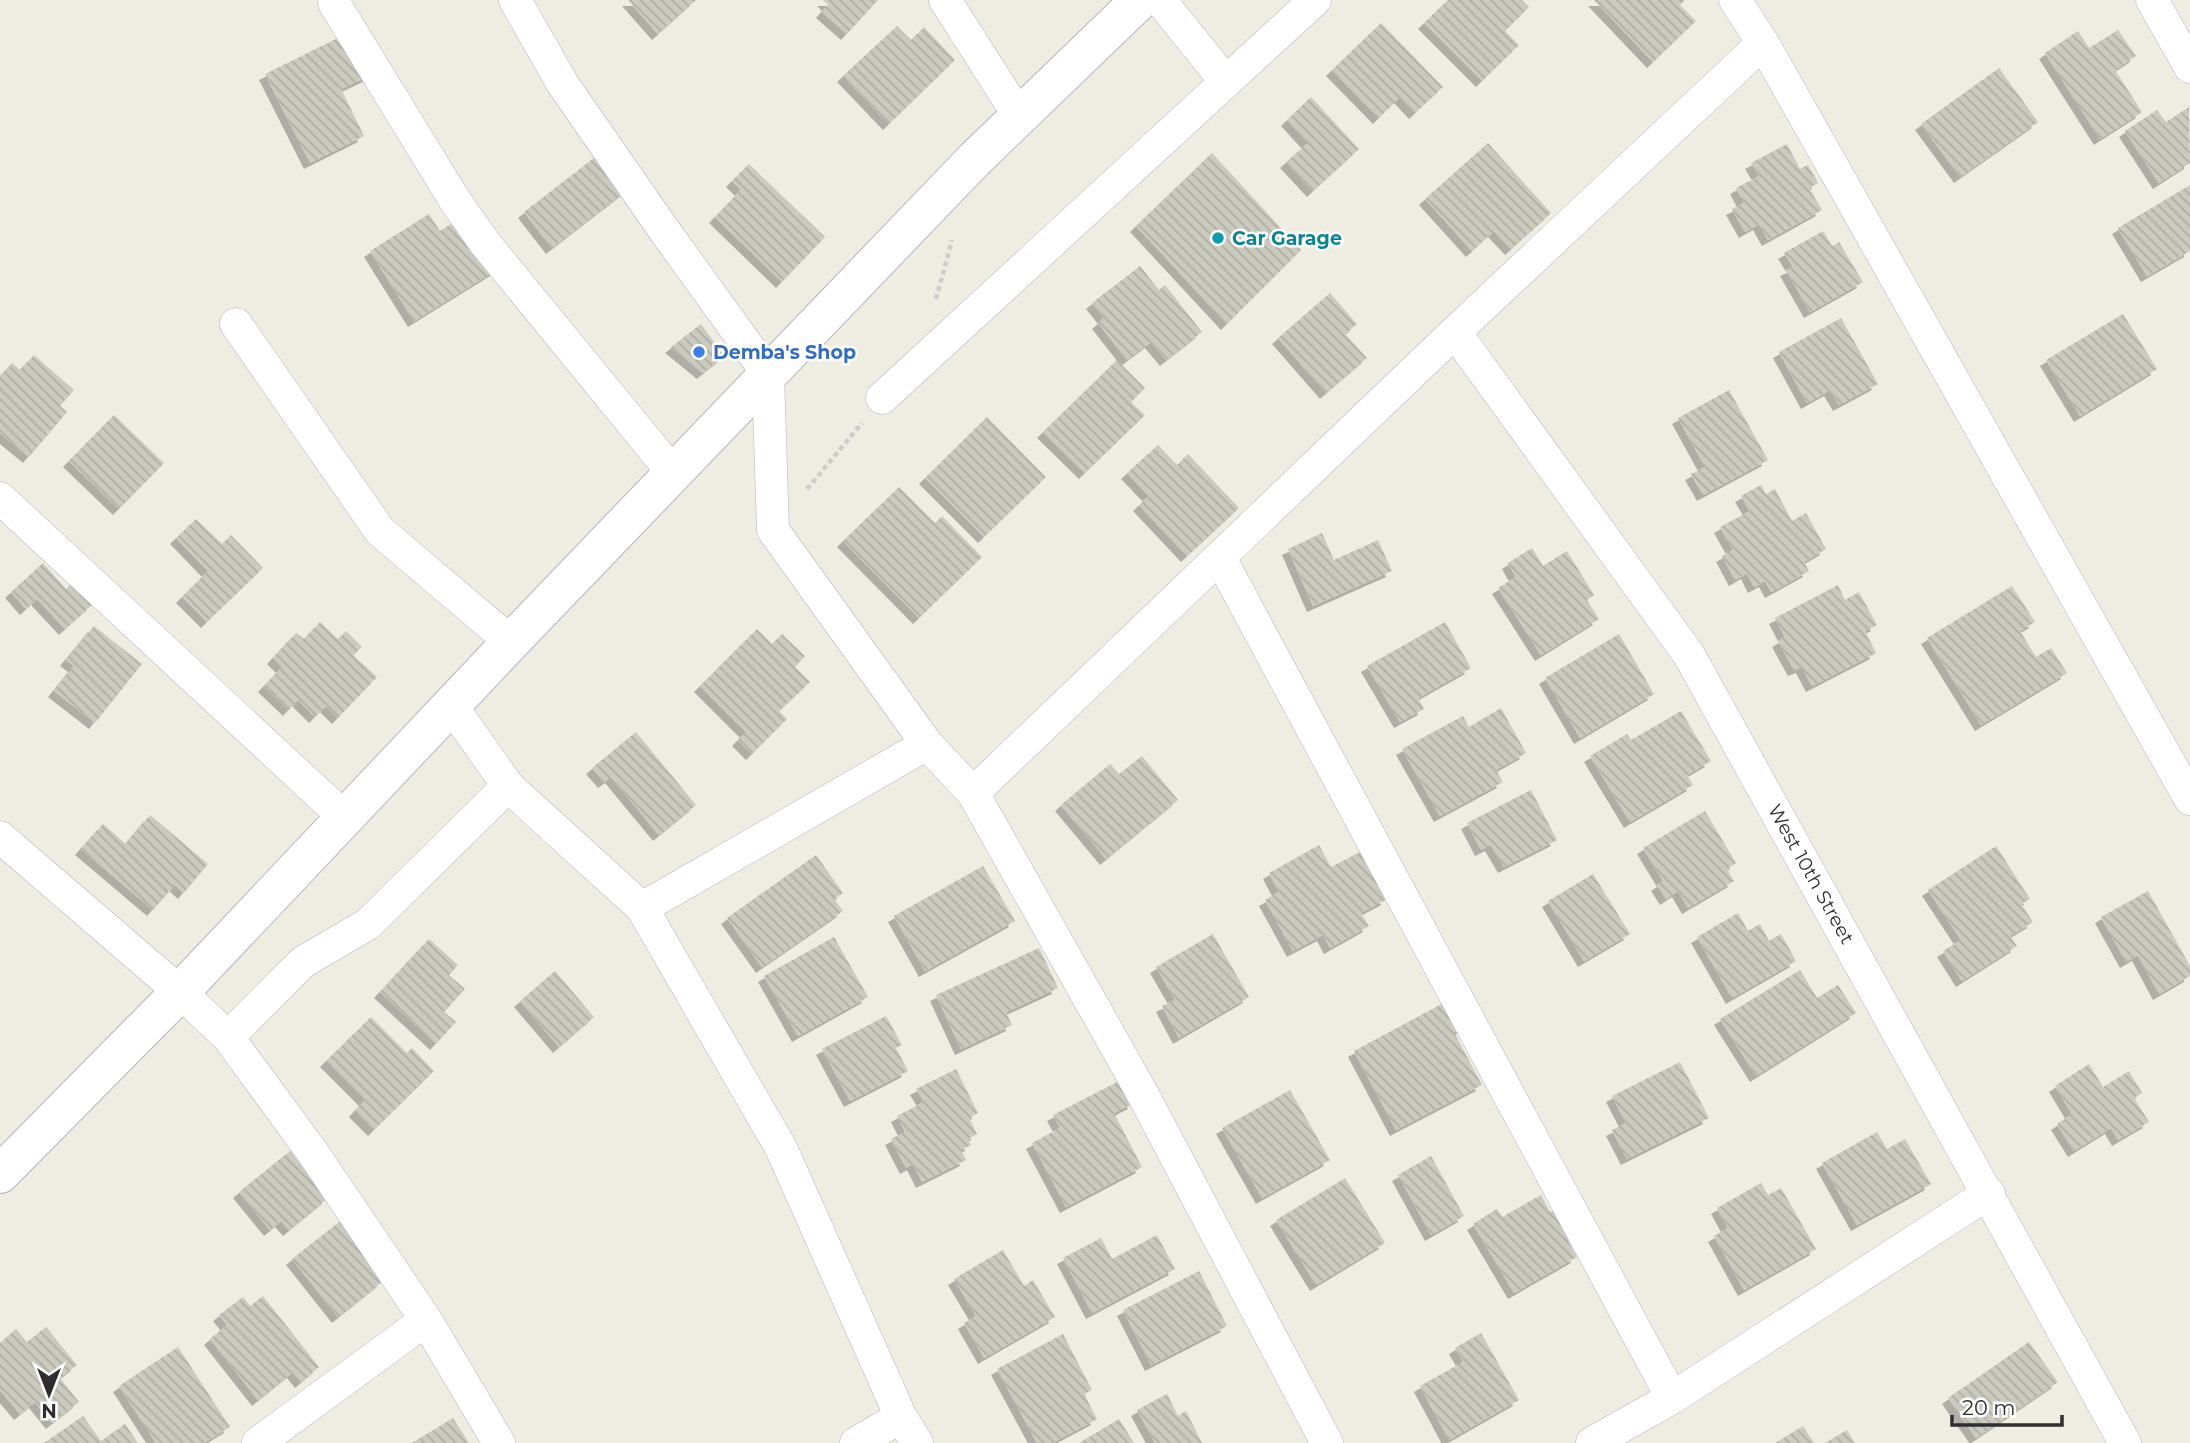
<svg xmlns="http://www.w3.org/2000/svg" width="2190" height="1443" font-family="Montserrat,sans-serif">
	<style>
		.building { fill: url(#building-back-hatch); filter: url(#shadow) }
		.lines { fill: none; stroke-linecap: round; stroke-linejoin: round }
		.minor-casing { stroke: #b4b4c1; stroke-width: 33 }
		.tertiary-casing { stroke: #b4b4c1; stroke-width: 40 }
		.path { stroke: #cdcdcd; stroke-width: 4.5; stroke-dasharray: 5 3.5; stroke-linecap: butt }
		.minor { stroke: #fff; stroke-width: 32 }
		.tertiary { stroke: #fff; stroke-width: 38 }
		.culture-dot { fill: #0f9aa8; stroke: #fff; stroke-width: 2.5 }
		.shop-dot { fill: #3f7fe0; stroke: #fff; stroke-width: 2.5 }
		.labels { text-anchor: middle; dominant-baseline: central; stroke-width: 5; stroke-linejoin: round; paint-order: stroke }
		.culture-label { font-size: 19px; font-weight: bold; fill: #0d838f; stroke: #fff; text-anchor: start }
		.shop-label { font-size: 19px; font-weight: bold; fill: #366cbe; stroke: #fff; text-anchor: start }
		.street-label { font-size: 19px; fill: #2e2e2e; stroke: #fff }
	</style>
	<defs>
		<pattern id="building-back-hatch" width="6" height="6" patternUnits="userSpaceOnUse" patternTransform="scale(1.75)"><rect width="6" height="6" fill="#cbcabf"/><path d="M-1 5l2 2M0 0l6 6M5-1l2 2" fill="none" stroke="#afaea4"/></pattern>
		<filter id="shadow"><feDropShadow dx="-6" dy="6" stdDeviation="0" flood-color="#0004"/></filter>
	</defs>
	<rect width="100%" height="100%" fill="#efece1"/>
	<!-- building -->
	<path class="building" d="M628,0H696L658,34Z
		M823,0H878L847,34L822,12L828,5Z
		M1448,0H1522L1529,7L1505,31L1519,45L1482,81L1424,23Z
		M1594,0H1685L1680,5L1696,21L1653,62Z
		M1381,23L1443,87L1415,113L1400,97L1379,118L1332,70Z
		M897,26L911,40L924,27L955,60L889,124L843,76Z
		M2118,30L2136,56L2115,70L2142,112L2100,139L2045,53L2078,31L2089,48Z
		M350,32L371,75L341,89L364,136L310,163L265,74Z
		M1999,68L2038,122L1960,177L1921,124Z
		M1311,97L1359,149L1313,191L1286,162L1308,143L1287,120Z
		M2189,107L2190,163L2159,183L2125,131L2157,110L2166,122Z
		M1488,143L1551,213L1511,249L1494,231L1472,251L1425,199Z
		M1787,144L1800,169L1808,165L1818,183L1809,188L1822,210L1768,240L1759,224L1745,232L1732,209L1744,203L1736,188L1759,176L1751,163Z
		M1212,153L1301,250L1227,324L1136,226Z
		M599,154L627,190L552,248L524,212Z
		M749,164L825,237L782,282L715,217L741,190L732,181Z
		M2190,185V251L2147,276L2118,228Z
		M429,214L440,231L462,217L496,270L414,321L370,251Z
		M1823,231L1832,246L1839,242L1863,282L1810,312L1786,270L1793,267L1784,253Z
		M1140,266L1159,290L1165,285L1202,332L1166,360L1151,342L1127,360L1098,323L1104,318L1092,303Z
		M1330,293L1357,324L1345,334L1367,358L1326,393L1278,338Z
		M2123,314L2157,369L2080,416L2046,360Z
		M1841,318L1878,384L1839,405L1830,390L1807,403L1779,352Z
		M701,324L724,356L703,373L671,347Z
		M34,355L74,390L60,406L67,412L29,457L0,433V377L12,363L20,370Z
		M1117,360L1145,388L1131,402L1145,415L1085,473L1043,432Z
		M1729,390L1768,460L1703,495L1691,474L1705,467L1678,418Z
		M114,415L164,463L119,509L69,461Z
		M987,417L1046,477L984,537L925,478Z
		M1158,445L1177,465L1188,454L1239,508L1187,556L1139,505L1149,496L1127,473Z
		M1761,485L1766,494L1775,489L1792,521L1806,513L1826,549L1804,562L1809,571L1771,592L1765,581L1754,587L1747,573L1735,580L1722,556L1733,550L1720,527L1750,511L1741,496Z
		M899,487L935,523L942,516L982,557L919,618L843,541Z
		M196,519L222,544L231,535L263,568L207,622L182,597L208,571L176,538Z
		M1322,533L1334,560L1378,540L1392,571L1313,606L1288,549Z
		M1532,548L1543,566L1567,551L1594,595L1587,600L1599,619L1541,655L1498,588L1516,577L1508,563Z
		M43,563L66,589L73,582L93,604L65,629L37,599L26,609L11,592Z
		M1838,585L1845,600L1859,592L1877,625L1865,631L1876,653L1812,686L1802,667L1794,670L1778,641L1785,637L1775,618Z
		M2012,586L2035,622L2020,631L2036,657L2051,648L2067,673L1981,725L1927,638Z
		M320,622L338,639L346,631L362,647L353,655L377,677L338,718L326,706L315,717L298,700L289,710L264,686L282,667L273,658L296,633L304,639Z
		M1445,622L1471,668L1418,698L1424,709L1400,722L1367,666Z
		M94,626L142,664L95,723L54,691L74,666L66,660Z
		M757,629L772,644L782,634L805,656L795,667L810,682L779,711L787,719L752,754L738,740L746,732L700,686Z
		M1619,634L1654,694L1580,738L1545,678Z
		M1501,708L1526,753L1496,770L1503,782L1440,816L1402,749L1463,716L1469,727Z
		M1681,711L1711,761L1687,775L1693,785L1630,822L1590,756L1627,734L1631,740Z
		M636,732L696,805L659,835L611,777L604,782L592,768Z
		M1142,756L1178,800L1106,859L1061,805L1110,764L1119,774Z
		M1531,790L1557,840L1504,867L1491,845L1481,850L1467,823Z
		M1705,811L1736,863L1727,869L1734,881L1688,908L1678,891L1666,899L1657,885L1663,881L1643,848Z
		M150,815L208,864L184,893L175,885L153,910L81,849L103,824L126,844Z
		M1319,845L1331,867L1360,852L1387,899L1361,913L1369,926L1330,948L1323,935L1293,951L1265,900L1279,892L1269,873Z
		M1996,846L2030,899L2021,904L2033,922L2010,936L2017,946L1962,981L1943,951L1961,940L1928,890Z
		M816,855L843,893L834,899L843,911L762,967L727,918Z
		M983,866L1015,921L925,971L894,916Z
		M1593,874L1630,934L1584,961L1548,901Z
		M2148,891L2190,966V976L2159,994L2138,955L2126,962L2101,917Z
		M1738,913L1748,931L1760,924L1769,941L1781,934L1796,961L1732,998L1697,937Z
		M1213,934L1249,997L1179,1038L1162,1006L1175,1000L1156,967Z
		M834,937L868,997L798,1036L764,976Z
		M429,939L458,965L449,975L465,989L444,1012L456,1022L436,1044L380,992Z
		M1039,948L1058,988L1006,1012L1012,1025L961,1049L936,995Z
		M1800,970L1817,998L1838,985L1856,1013L1756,1076L1720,1019Z
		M555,971L594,1017L559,1047L520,1001Z
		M1449,1000L1464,1027L1454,1032L1482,1085L1396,1130L1354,1051Z
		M886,1016L902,1045L896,1048L908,1071L850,1101L822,1049Z
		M371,1017L407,1053L412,1048L434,1071L374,1130L355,1111L365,1100L326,1061Z
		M1680,1062L1709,1118L1627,1159L1612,1130L1626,1123L1612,1096Z
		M2089,1064L2103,1087L2129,1071L2142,1093L2134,1098L2149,1122L2118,1140L2111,1128L2074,1151L2057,1124L2072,1114L2055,1086Z
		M956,1069L978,1113L969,1118L977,1134L968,1139L971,1145L961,1150L966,1160L922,1182L913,1164L906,1168L891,1139L905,1132L897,1116L924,1102L916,1089Z
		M1121,1080L1134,1103L1114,1113L1142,1167L1066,1207L1032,1143L1060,1128L1053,1115Z
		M1290,1090L1330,1160L1262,1198L1222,1128Z
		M1877,1132L1887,1149L1905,1139L1931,1184L1857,1225L1822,1163Z
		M290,1151L328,1198L289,1230L281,1221L270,1230L239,1192Z
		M1431,1156L1464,1216L1431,1235L1398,1175Z
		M1345,1178L1385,1243L1316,1285L1276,1220Z
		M1761,1183L1768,1195L1781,1188L1816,1249L1744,1290L1714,1236L1728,1228L1717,1208Z
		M1541,1195L1550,1212L1560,1206L1576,1234L1567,1239L1577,1257L1514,1293L1473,1224L1497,1209L1502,1217Z
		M343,1219L376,1260L370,1265L383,1281L338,1317L292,1259Z
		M1157,1235L1175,1269L1092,1313L1063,1258L1101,1238L1112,1259Z
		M1003,1250L1024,1286L1033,1280L1055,1317L984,1358L964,1323L976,1316L954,1279Z
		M1199,1271L1227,1326L1151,1365L1123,1310Z
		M263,1296L319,1367L301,1382L293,1372L258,1400L210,1339L227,1325L219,1315L243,1297L250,1306Z
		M46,1327L77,1365L60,1378L79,1402L52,1423L35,1402L20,1414L0,1390V1343L16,1329L27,1342Z
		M1481,1333L1519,1400L1449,1440L1420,1386L1463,1362L1455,1348Z
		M1063,1334L1092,1390L1084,1394L1097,1419L1052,1443H1037L997,1369Z
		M2029,1342L2058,1382L1976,1438L1948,1398Z
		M178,1347L230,1427L204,1443H156L119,1386Z
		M1167,1394L1178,1416L1186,1411L1202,1443H1155L1137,1410Z
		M83,1416L101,1441L125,1424L138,1443H44Z
		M453,1418L469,1443H412Z
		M1119,1419L1134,1443H1079Z
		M1803,1426L1814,1443H1775Z
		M1847,1430L1855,1443H1825Z"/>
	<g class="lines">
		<defs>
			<path id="minor" d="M515,0L562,83L664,230L768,374L773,530L927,744L973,793L1141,1091L1327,1443
				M945,0L1019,116
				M1160,0L1226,82
				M1735,0L1763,43L2190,799
				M2152,0L2190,67
				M334,3L454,199L484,242L673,473
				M236,324L380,531L511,642
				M1455,332L1689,655L2125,1443
				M882,398L1315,0
				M0,498L344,817
				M1220,558L1672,1398
				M451,705L508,786L642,908L781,1148L901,1417L917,1443
				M973,793L1455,332L1763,43
				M0,837L180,992L228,1037L313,1153L426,1320L499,1443
				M642,908L927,744
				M228,1037L303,962L368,924L508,786
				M258,1443L426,1320
				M856,1443L901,1417
				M1592,1443L1672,1398L1989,1193"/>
			<path id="tertiary" d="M0,1174L180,992L511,642L974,160L1140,0"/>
		</defs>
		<!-- minor casing -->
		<use href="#minor" class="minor-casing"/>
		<!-- tertiary casing -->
		<use href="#tertiary" class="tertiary-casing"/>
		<!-- path -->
		<path class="path" d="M936,299L952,240
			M807,489L862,423"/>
		<!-- minor -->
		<use href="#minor" class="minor"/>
		<!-- tertiary -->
		<use href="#tertiary" class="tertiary"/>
	</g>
	<!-- markers -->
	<circle class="culture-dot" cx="1218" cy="238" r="7"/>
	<circle class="shop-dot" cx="699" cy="352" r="7"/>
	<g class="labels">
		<!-- culture labels -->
		<g class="culture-label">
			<text x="1232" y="238">Car Garage</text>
		</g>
		<!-- shop labels -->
		<g class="shop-label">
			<text x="713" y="352">Demba's Shop</text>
		</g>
		<!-- street labels -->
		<g class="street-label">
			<text transform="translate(1811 874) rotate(61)">West 10th Street</text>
		</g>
	</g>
	<!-- north arrow -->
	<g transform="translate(49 1394) rotate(180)" stroke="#ffffff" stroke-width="5" paint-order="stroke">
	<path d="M0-5L12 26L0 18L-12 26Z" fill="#2e2e2e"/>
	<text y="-10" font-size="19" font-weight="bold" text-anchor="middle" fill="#2e2e2e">N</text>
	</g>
	<!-- scale -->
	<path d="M1952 1415v10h110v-10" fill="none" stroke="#2e2e2e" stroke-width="3.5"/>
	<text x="1962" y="1415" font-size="21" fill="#2e2e2e" stroke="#ffffff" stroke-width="5" paint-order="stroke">20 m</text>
</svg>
